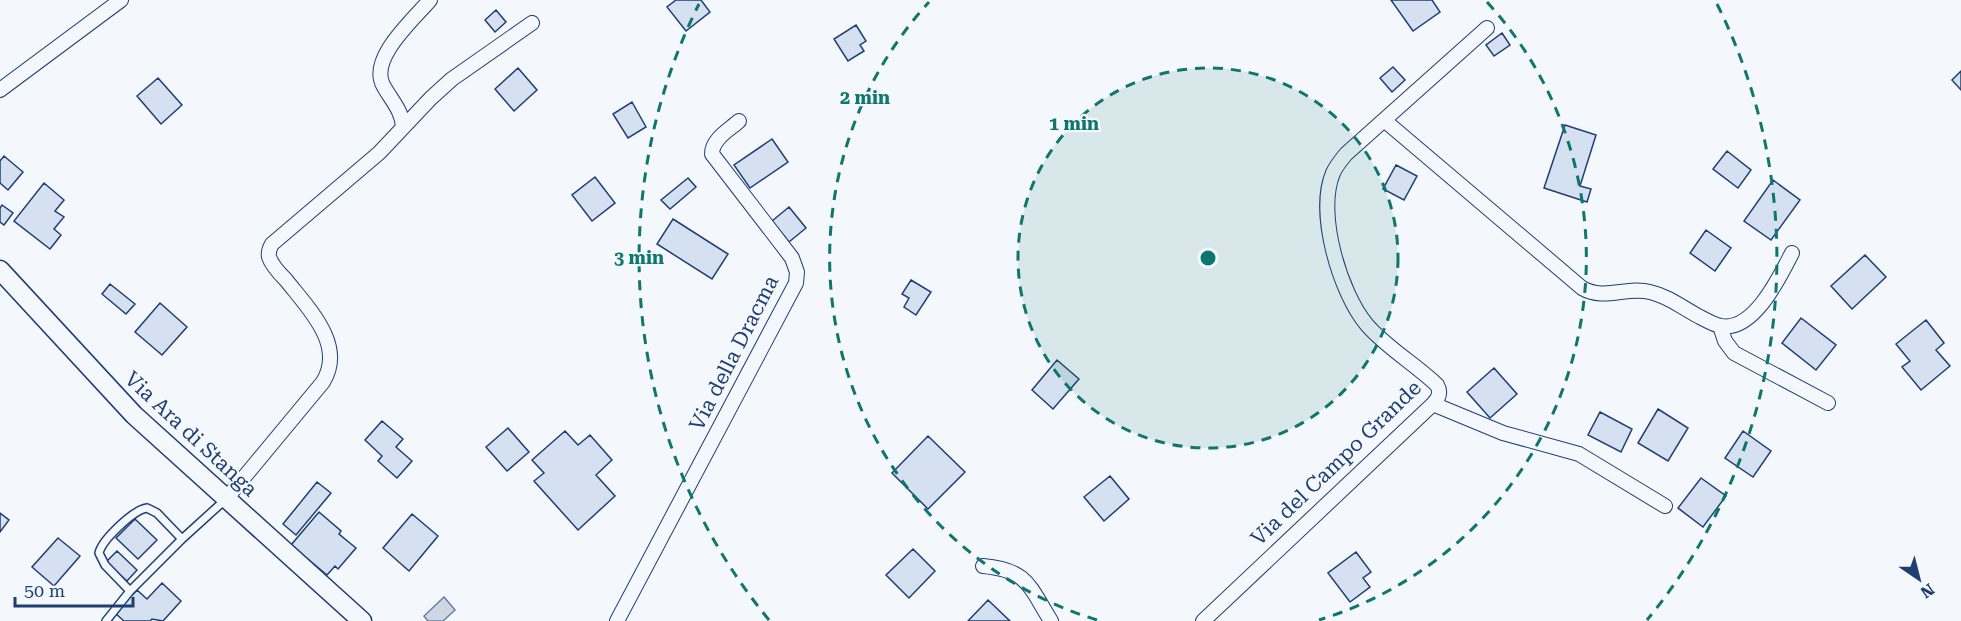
<svg xmlns="http://www.w3.org/2000/svg" width="1961" height="621" font-family="'Roboto Serif',serif">
	<style>
		.water { fill: #cfd7e4; stroke: #687fa3; stroke-width: 1.5 }
		.building { fill: #d5e0f0; stroke: #1d3f73; stroke-width: 1.5 }
		.lines { fill: none; stroke-linecap: round; stroke-linejoin: round }
		.service-casing { stroke: #1d3f73; stroke-width: 10 }
		.minor-casing { stroke: #1d3f73; stroke-width: 16 }
		.tertiary-casing { stroke: #1d3f73; stroke-width: 21 }
		.service { stroke: #f4f7fb; stroke-width: 7 }
		.minor { stroke: #f4f7fb; stroke-width: 14 }
		.tertiary { stroke: #f4f7fb; stroke-width: 18 }
		.ring { fill: none; stroke: #0f766e; stroke-width: 3; stroke-dasharray: 10 8 }
		.labels { text-anchor: middle; dominant-baseline: central; stroke-width: 4.5; stroke-linejoin: round; paint-order: stroke }
		.street-label { font-size: 21px; fill: #1d3f73; stroke: #f4f7fb }
		.centre { fill: #0f766e; stroke: #f4f7fb; stroke-width: 3 }
		.ring-label { font-size: 18px; text-anchor: middle; font-weight: bold; fill: #0f766e; stroke: #f4f7fb; stroke-width: 4.5; stroke-linejoin: round; paint-order: stroke }
	</style>
	<rect width="100%" height="100%" fill="#f4f7fb"/>
	<!-- water -->
	<path class="water" d="M444,597L455,610L443,621H428L424,616Z"/>
	<!-- building -->
	<path class="building" d="M676,0H701L710,12L686,31L667,7Z
		M1391,0H1432L1440,12L1413,31Z
		M496,10L506,22L495,32L485,20Z
		M856,25L866,41L860,45L864,51L848,61L834,39Z
		M1502,33L1510,45L1494,56L1486,45Z
		M1393,67L1405,80L1392,92L1380,78Z
		M518,68L537,90L514,111L495,89Z
		M1961,71V90L1952,80Z
		M158,78L182,105L161,124L137,96Z
		M632,102L646,127L628,138L613,114Z
		M1565,125L1596,135L1580,186L1591,189L1587,202L1544,188Z
		M772,139L788,162L750,188L734,165Z
		M1727,151L1751,170L1738,188L1713,169Z
		M4,156L23,172L8,190L0,183V161Z
		M1396,165L1417,176L1404,200L1383,189Z
		M595,177L615,203L592,221L572,195Z
		M688,178L696,187L670,209L661,200Z
		M1773,180L1800,200L1771,240L1744,221Z
		M44,183L64,200L55,211L64,217L54,229L61,235L50,249L14,221Z
		M2,205L13,213L4,225L0,222V208Z
		M789,207L806,228L789,242L772,221Z
		M673,219L728,254L712,279L657,244Z
		M1706,230L1731,248L1715,271L1690,253Z
		M1865,255L1886,277L1852,309L1831,286Z
		M911,280L931,292L916,315L904,307L909,298L902,294Z
		M110,284L135,304L126,314L102,294Z
		M160,303L187,327L162,355L135,332Z
		M1801,318L1836,345L1816,370L1782,343Z
		M1926,320L1944,343L1936,350L1950,366L1921,390L1902,367L1910,361L1896,344Z
		M1057,360L1079,379L1053,409L1032,390Z
		M1494,368L1517,394L1490,418L1467,392Z
		M1658,409L1688,428L1668,461L1638,443Z
		M1600,412L1632,429L1621,452L1588,435Z
		M382,421L403,439L396,447L412,461L397,478L378,461L382,456L365,440Z
		M508,428L529,452L507,471L486,447Z
		M565,431L578,445L590,435L612,460L596,475L615,496L578,530L534,481L544,473L532,460Z
		M1743,431L1771,451L1753,477L1725,458Z
		M928,436L965,472L928,509L892,473Z
		M1110,476L1129,499L1104,521L1084,497Z
		M1701,478L1726,496L1703,527L1678,508Z
		M317,482L331,493L296,535L283,524Z
		M319,512L341,531L339,534L356,548L338,569L335,566L327,575L291,545Z
		M0,513L9,520L0,532Z
		M412,514L438,536L409,571L383,548Z
		M135,519L157,540L138,559L116,538Z
		M58,538L80,556L54,586L32,567Z
		M913,549L935,571L909,598L886,575Z
		M117,551L137,570L127,581L106,562Z
		M1356,552L1371,572L1363,578L1370,587L1350,602L1328,573Z
		M162,583L181,601L163,621L152,619L150,621H124L115,613L137,590L147,599Z
		M988,600L1010,621H968Z"/>
	<g class="lines">
		<defs>
			<path id="service" d="M130,591L182,539
				M106,621L130,591L105,565L99,553C102,540 133,510 147,508L157,513L182,539L226,499"/>
			<path id="minor" d="M0,90L121,0
				M1384,120L1582,288C1604,301 1627,286 1650,292C1668,296 1683,308 1700,317C1706,320 1714,325 1721,326C1754,332 1780,276 1792,253
				M403,127C402,110 391,100 383,85C369,58 414,19 430,0
				M1720,326L1725,341L1734,353L1828,403
				M1433,404L1503,433L1579,454L1665,506
				M226,499L323,382C346,345 308,308 286,280C280,274 272,266 269,257C268,252 269,249 272,244L379,153L431,98L452,79L532,23
				M983,566C1028,570 1029,586 1051,621
				M617,621L796,283L797,272L792,258L712,154C712,139 729,130 739,121
				M1203,621L1433,404C1439,398 1441,392 1437,385C1415,364 1387,348 1367,325C1340,293 1316,213 1333,173C1336,166 1341,160 1346,154L1487,28"/>
			<path id="tertiary" d="M0,270L134,415L362,621"/>
		</defs>
		<!-- service casing -->
		<use href="#service" class="service-casing"/>
		<!-- minor casing -->
		<use href="#minor" class="minor-casing"/>
		<!-- tertiary casing -->
		<use href="#tertiary" class="tertiary-casing"/>
		<!-- service -->
		<use href="#service" class="service"/>
		<!-- minor -->
		<use href="#minor" class="minor"/>
		<!-- tertiary -->
		<use href="#tertiary" class="tertiary"/>
	</g>
	<!-- distance rings -->
	<circle cx="1208" cy="258" r="190" fill="#0f766e" fill-opacity=".12"/>
	<g class="ring">
		<circle cx="1208" cy="258" r="190"/>
		<path d="M1097 620A379 379 0 0 1 929 2M1487 2A379 379 0 0 1 1319 620"/>
		<path d="M769 620A569 569 0 0 1 699 4M1717 4A569 569 0 0 1 1647 620"/>
	</g>
	<g class="labels">
		<!-- street labels -->
		<g class="street-label">
			<text transform="translate(734 353) rotate(-63)">Via della Dracma</text>
			<text transform="translate(191 434) rotate(43)">Via Ara di Stanga</text>
			<text transform="translate(1336 463) rotate(-44)">Via del Campo Grande</text>
		</g>
	</g>
	<circle cx="1208" cy="258" r="9" class="centre"/>
	<g class="ring-label">
		<text x="865" y="104">2 min</text>
		<text x="1074" y="130">1 min</text>
		<text x="639" y="264">3 min</text>
	</g>
	<!-- north arrow -->
	<g transform="translate(1919 579) rotate(145)" stroke="#f4f7fb" stroke-width="4.5" paint-order="stroke">
	<path d="M0-4.5L10 22L0 15L-10 22Z" fill="#1d3f73"/>
	<text y="-9" font-size="16" font-weight="bold" text-anchor="middle" fill="#1d3f73">N</text>
	</g>
	<!-- scale -->
	<path d="M15 597v9h118v-9" fill="none" stroke="#1d3f73" stroke-width="3"/>
	<text x="24" y="597" font-size="18" fill="#1d3f73" stroke="#f4f7fb" stroke-width="4.5" paint-order="stroke">50 m</text>
</svg>
